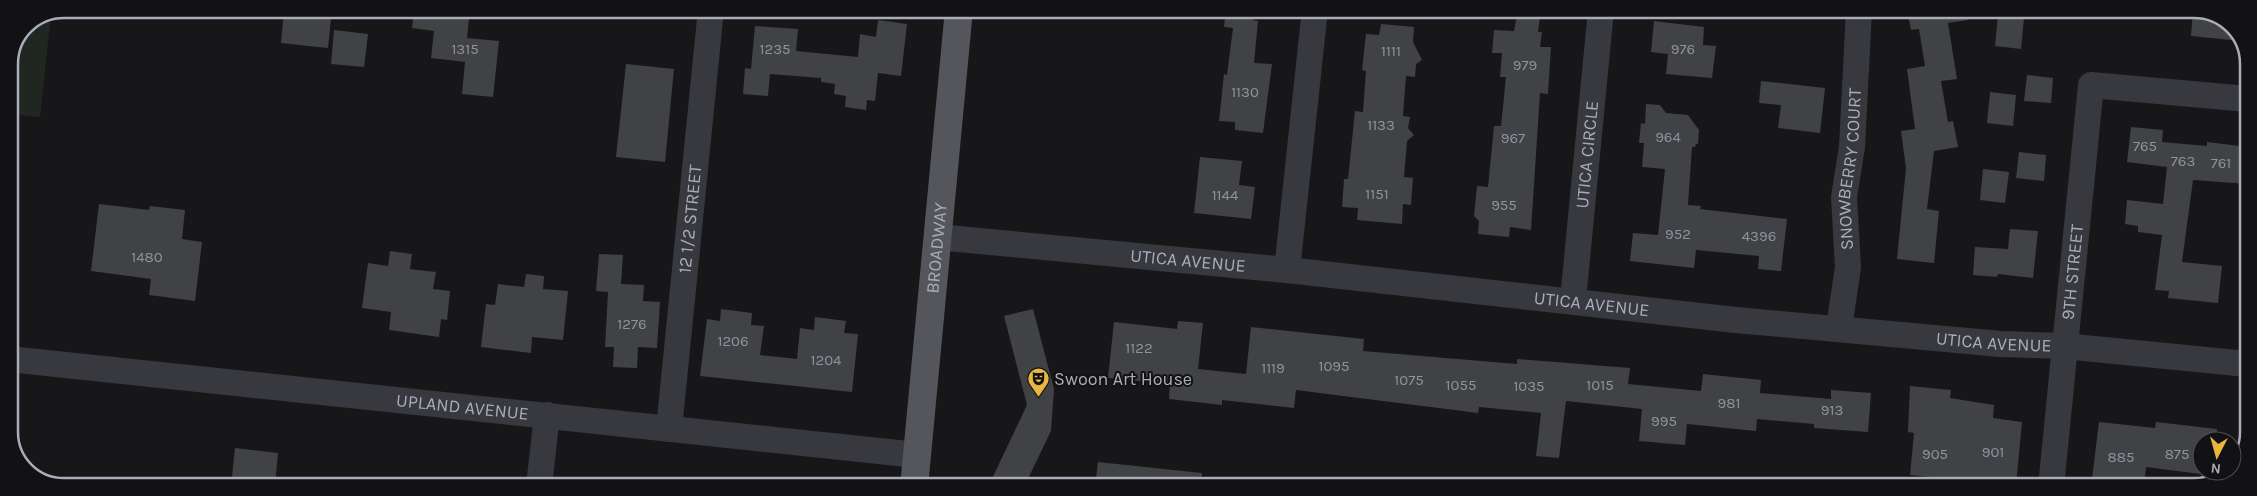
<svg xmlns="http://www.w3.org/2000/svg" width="2257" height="496" font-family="Karla,sans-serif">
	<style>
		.green { fill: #1f2720 }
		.building { fill: #414246 }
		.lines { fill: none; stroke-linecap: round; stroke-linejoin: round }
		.minor { stroke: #38393e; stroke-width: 26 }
		.major { stroke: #54565c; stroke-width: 28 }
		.labels { text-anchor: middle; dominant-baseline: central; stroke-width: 4; stroke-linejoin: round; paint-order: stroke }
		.number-label { font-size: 15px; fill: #90929c }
		.street-label { font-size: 18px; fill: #aaadb8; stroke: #121214 }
		.poi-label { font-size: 18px; fill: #aaadb8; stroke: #121214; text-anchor: start }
		.rim { fill: none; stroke: #aaadb8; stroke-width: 2.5 }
	</style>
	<rect width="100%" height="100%" fill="#171719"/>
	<!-- green -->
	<path class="green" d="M51,14L40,117L9,114V63L25,25Z"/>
	<!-- building -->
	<path class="building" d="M284,9H332L328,48L281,43Z
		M414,9H470L467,38L499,41L493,97L462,94L465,62L431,58L434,31L412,28Z
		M1226,9H1254L1253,20L1258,21L1254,63L1272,64L1263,133L1235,130V122L1219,121L1224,74L1227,75L1233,28L1224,27Z
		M1518,10H1541L1538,32H1542L1540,47H1551L1548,94L1540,93L1531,230L1510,227L1509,237L1478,234L1479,221L1474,216L1477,186L1488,187L1494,126H1501L1506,77H1500L1502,53H1492L1494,30L1514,31Z
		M1907,10H1967L1968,20L1948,23L1957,79L1941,81L1948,122L1953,121L1958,147L1934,151L1927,209L1939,211L1934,263L1897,259L1906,168L1901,131L1915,129L1907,69L1925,66L1919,29L1911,30Z
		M2193,10H2204L2234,27L2241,41L2191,36Z
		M1998,15L2024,18L2021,49L1995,46Z
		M878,20L907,24L901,76L878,73L875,101L867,100L866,110L845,107L846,96L834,94L835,84L821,82V78L770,74L768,96L743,94L745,68L751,69L755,26L798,29L796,51L858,57L860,34L876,37Z
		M1654,21L1704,27L1703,45L1716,46L1712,78L1666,74L1668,54L1651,52Z
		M1381,24L1414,27L1413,42L1422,60L1416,64L1415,77L1406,76L1403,116L1410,117L1408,128L1414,135L1407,141L1404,177L1413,178L1411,205L1403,204L1402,224L1357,220L1358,208L1342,207L1344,179H1348L1355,111L1363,112L1366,71L1362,70L1366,34L1379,35Z
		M334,30L368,34L364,67L331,64Z
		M626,64L674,69L665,162L616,157Z
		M2027,75L2053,78L2051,103L2024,101Z
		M1761,81L1825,88L1820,133L1778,128L1781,105L1759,103Z
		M1990,92L2016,95L2013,126L1987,123Z
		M1646,104L1660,105L1666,113L1688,115L1699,130L1698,144H1696L1695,147H1692L1688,205L1701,206L1700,209L1787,219L1781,271L1758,269L1759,256L1696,250L1694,268L1630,261L1633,233L1658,235L1665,169L1642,167L1644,143H1639L1641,123L1645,124Z
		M2131,127L2163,130L2162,142L2207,146V142L2248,147V184L2193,180L2182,262L2222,266L2218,303L2168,298L2169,291L2155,290L2162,235L2138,232V226L2125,224L2127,200L2163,204L2167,167L2127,162Z
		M2019,152L2046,155L2044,181L2016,178Z
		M1200,157L1242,161L1239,185L1255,187L1251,219L1194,213Z
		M1983,169L2009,172L2005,203L1980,200Z
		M99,204L149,210L150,206L185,210L182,239L202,242L195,301L149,295L151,279L91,271Z
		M2010,229L2038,231L2033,278L1998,274L1997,277L1973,275L1975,247L2008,249Z
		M390,251L412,254L410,269L436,272L433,289L450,291L447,320L441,319L439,337L389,330L391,312L362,308L368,263L388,266Z
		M599,254L623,255L621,284L644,285L643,301L660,302L657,348L638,347L637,368L613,367L614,347H605L608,292L596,291Z
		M526,274L544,276L543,289L568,291L563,340L532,337L531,353L481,347L486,304L495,305L498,284L524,287Z
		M721,309L752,313L751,325L764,326L760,355L797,359L800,328L814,330L815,317L846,321L844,333L858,334L852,392L700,376L707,319L720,321Z
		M1033,309L1054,389L1051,431L1024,487H988L1027,405L1004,316Z
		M1178,321L1203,323L1198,369L1246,374L1251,327L1364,339L1363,351L1517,364V359L1630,368L1628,384L1701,391L1703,374L1761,380L1760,393L1831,399V390L1871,393L1868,432L1814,428V424L1757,419L1756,431L1687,424L1685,445L1639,441L1642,409L1566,401L1559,458L1536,456L1541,413L1479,407L1478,413L1296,390L1294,408L1222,400V405L1169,399L1170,384L1108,378L1114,322L1177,329Z
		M1910,386L1951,390L1950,398L1994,405L1993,418L2022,422L2016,485L1910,475L1914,433L1908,432Z
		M2099,422L2155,428L2156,422L2217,429L2215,441H2202V471H2230L2224,477L2146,467L2144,487H2091Z
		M235,448L278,453L275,486H231Z
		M2232,451H2242L2232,468Z
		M1098,462L1202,473L1201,487H1095Z"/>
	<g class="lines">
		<!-- minor -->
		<g class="minor">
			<path id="s1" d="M937,237L1287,270L1736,320L2001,344L2064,346L2247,364"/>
			<path d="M1287,270L1315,9"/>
			<path id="s2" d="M1573,300L1601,10"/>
			<path id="s3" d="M1839,328L1848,267L1844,197L1852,147L1859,10"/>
			<path id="s4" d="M9,359L917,455"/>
			<path id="s5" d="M669,429L711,9"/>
			<path d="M539,486L547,415"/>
			<path id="s6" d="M2051,487L2091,85L2248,99"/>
		</g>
		<!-- major -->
		<path class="major" id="s7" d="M914,487L959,9"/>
	</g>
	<!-- icons -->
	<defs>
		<symbol id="theatre-pin" viewBox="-11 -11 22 30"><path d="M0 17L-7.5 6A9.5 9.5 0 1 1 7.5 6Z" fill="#e9b73f" stroke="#121214"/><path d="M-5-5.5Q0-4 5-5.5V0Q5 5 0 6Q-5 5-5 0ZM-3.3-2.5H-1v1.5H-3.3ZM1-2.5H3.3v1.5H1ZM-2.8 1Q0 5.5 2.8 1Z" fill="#111"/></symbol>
	</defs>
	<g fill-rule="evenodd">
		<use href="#theatre-pin" x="1026" y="366" width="25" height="34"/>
	</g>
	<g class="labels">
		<!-- number labels -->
		<g class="number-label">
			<text x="465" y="49">1315</text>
			<text x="775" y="49">1235</text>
			<text x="1683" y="49">976</text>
			<text x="1391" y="51">1111</text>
			<text x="1525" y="65">979</text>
			<text x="1245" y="92">1130</text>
			<text x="1381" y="125">1133</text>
			<text x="1668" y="137">964</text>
			<text x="1513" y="138">967</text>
			<text x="2145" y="146">765</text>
			<text x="2183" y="161">763</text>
			<text x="2221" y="163">761</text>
			<text x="1377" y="194">1151</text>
			<text x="1225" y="195">1144</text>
			<text x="1504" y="205">955</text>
			<text x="1678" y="234">952</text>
			<text x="1759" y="236">4396</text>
			<text x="147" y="257">1480</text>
			<text x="632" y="324">1276</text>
			<text x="733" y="341">1206</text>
			<text x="1139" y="348">1122</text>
			<text x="826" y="360">1204</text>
			<text x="1334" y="366">1095</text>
			<text x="1273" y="368">1119</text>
			<text x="1409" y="380">1075</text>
			<text x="1461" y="385">1055</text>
			<text x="1600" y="385">1015</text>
			<text x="1529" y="386">1035</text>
			<text x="1729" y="403">981</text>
			<text x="1832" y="410">913</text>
			<text x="1664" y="421">995</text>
			<text x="1993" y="452">901</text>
			<text x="1935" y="454">905</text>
			<text x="2177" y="454">875</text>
			<text x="2121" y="457">885</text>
		</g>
		<!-- street labels -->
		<g class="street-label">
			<text stroke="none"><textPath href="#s2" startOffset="146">UTICA CIRCLE</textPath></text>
			<text stroke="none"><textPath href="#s3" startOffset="160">SNOWBERRY COURT</textPath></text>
			<text stroke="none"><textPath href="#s5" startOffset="211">12 1/2 STREET</textPath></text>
			<text stroke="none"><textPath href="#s7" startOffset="240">BROADWAY</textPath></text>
			<text stroke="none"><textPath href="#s1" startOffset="252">UTICA AVENUE</textPath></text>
			<text stroke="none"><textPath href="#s6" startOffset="216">9TH STREET</textPath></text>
			<text stroke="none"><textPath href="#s1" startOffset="658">UTICA AVENUE</textPath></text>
			<text stroke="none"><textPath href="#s1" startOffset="1062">UTICA AVENUE</textPath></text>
			<text stroke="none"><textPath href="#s4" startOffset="456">UPLAND AVENUE</textPath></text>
		</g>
		<!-- poi labels -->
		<g class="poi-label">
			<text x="1054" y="379">Swoon Art House</text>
		</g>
	</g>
	<!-- crop -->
	<path d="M0 0H2257V496H0ZM64 18H2194A46 46 0 0 1 2240 64V432A46 46 0 0 1 2194 478H64A46 46 0 0 1 18 432V64A46 46 0 0 1 64 18Z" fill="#121214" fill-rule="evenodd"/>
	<path class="rim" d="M64 18H2194A46 46 0 0 1 2240 64V432A46 46 0 0 1 2194 478H64A46 46 0 0 1 18 432V64A46 46 0 0 1 64 18Z"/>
	<!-- north arrow -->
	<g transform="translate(2217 456) rotate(186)"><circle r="24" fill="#121214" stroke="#4f5056"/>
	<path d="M0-4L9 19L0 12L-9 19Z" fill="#e9b73f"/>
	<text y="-8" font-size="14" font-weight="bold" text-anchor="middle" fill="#aaadb8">N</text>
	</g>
</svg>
